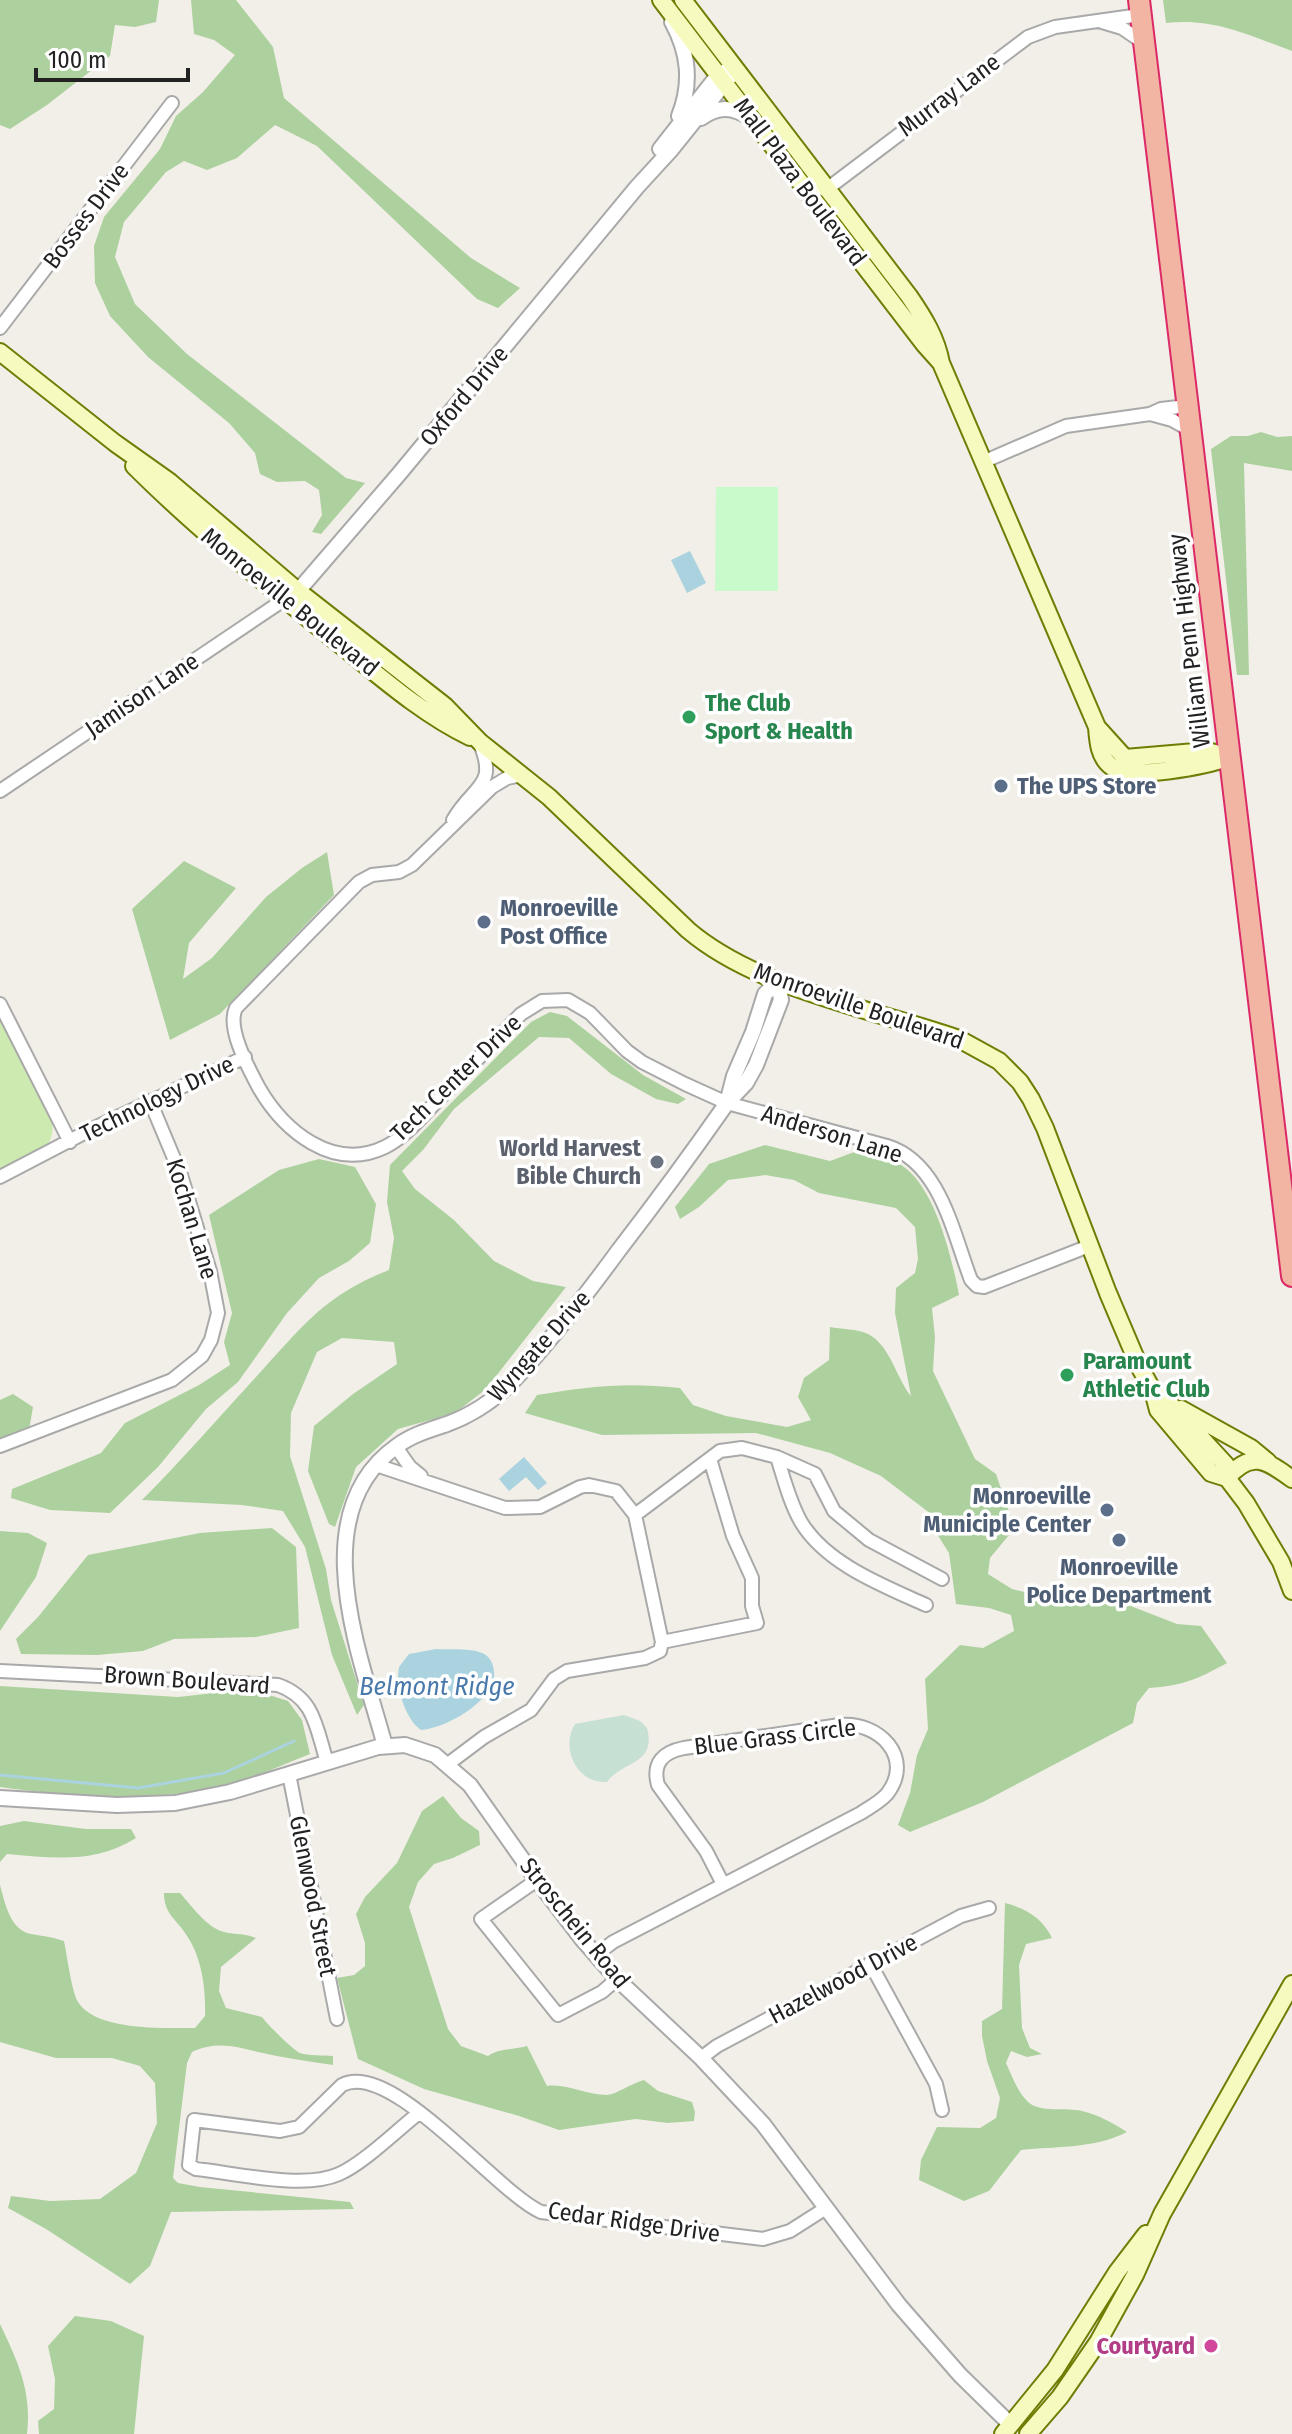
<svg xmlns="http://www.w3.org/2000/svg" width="1292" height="2434" font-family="'Fira Sans Condensed',sans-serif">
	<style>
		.grass { fill: #cdebb0 }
		.forest { fill: #add19e }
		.wetland { fill: #c6e0d4 }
		.park { fill: #c8facc }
		.water { fill: #aad3df }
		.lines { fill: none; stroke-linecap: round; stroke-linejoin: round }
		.stream { stroke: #aad3df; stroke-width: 3 }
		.minor-casing { stroke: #a9a9a9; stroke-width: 16 }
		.tertiary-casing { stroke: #a9a9a9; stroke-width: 18 }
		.secondary-casing { stroke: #707d05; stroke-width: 20 }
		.trunk-casing { stroke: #dc2a67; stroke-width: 24 }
		.minor { stroke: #fff; stroke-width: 12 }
		.tertiary { stroke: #fff; stroke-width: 14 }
		.secondary { stroke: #f7fabf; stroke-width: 16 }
		.trunk { stroke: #f2b4a3; stroke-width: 20 }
		.leisure-dot { fill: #2e9e5b; stroke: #fff; stroke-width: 3 }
		.service-dot { fill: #5c6f8a; stroke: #fff; stroke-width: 3 }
		.worship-dot { fill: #6b7280; stroke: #fff; stroke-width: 3 }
		.hotel-dot { fill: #d1479c; stroke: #fff; stroke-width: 3 }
		.labels { text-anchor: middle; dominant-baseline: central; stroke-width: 7; stroke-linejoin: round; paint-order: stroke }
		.street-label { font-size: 24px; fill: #222; stroke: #fff }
		.leisure-label { font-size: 24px; font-weight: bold; fill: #27864d; stroke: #fff; text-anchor: start }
		.service-label { font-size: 24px; font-weight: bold; fill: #4e5e75; stroke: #fff; text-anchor: start }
		.worship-label { font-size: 24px; font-weight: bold; fill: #5b616d; stroke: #fff; text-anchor: end }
		.hotel-label { font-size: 24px; font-weight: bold; fill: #b23c85; stroke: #fff; text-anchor: end }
		.water-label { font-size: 26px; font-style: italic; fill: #4a7aab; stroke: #fff }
	</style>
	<rect width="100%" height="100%" fill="#f2efe9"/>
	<!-- grass -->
	<path class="grass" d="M0,1016L51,1118C60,1153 26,1158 0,1171Z"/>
	<!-- forest -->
	<path class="forest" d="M0,0H159L156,22L135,27L115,25L110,56L47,105L10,129L0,125Z
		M191,0H236L273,47L284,98L471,258L520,288L498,308L477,299L317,146L275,125L237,158L207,170L184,161L166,172L124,222L115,257L135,304L187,354L346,478L365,483L321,534L312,532L322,515L319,490L305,481L277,482L260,474L255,453L229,423L148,357L110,316L95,283L94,246L104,217L160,149L176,116L203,92L235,55L214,40L194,34Z
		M1163,0H1292V51C1247,35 1215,18 1166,23Z
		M1261,432L1277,437L1292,436V471L1244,463L1249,675H1237L1211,449L1231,436H1248Z
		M327,852L334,895L220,1014L170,1040L132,909L184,861L236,888L189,943L183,979L212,958L266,897L302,868Z
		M550,1012L567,1016L643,1075L686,1099L678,1104L656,1099L611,1074L569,1038L539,1037L454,1109L423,1150L402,1171L415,1189L454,1220L494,1261L533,1281L566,1287L485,1390L455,1413L398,1429L356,1467L335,1527L329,1524L308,1471L314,1426L353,1394L397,1364L394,1342L342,1338L317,1352L291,1413L290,1456L326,1569L331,1600L364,1705L357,1715L332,1655L305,1547L283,1511L242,1505L142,1500C182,1460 218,1418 256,1377C301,1328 324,1295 389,1270L394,1238L387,1202L390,1165L531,1022Z
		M765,1145L830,1161L857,1151C874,1162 883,1156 897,1163C934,1180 952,1258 959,1295L932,1308L935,1337L933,1371L975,1459L996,1474L1010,1515L1009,1535L990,1558L988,1574L1012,1589L1046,1597L1064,1590L1123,1603L1177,1624L1201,1626L1227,1663C1198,1679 1182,1686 1149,1688L1137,1703L1133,1723L983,1802L910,1832L898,1825L910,1793L917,1755L928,1729L925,1679L960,1645L983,1648L1014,1631L1011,1615L989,1608L956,1604L949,1553L937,1534L931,1514L881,1476L830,1453L756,1433L602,1435L525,1413L537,1395C591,1386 625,1382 680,1388L693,1405L726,1416L787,1427L811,1420L798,1397L804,1378L829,1360L830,1327C841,1329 857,1329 868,1334C891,1346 896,1378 911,1396L895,1313L896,1288L915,1273L918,1259L915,1227L896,1208L819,1193L794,1180L765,1175L728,1180L699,1207L680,1219L675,1207L709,1164Z
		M319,1159L355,1167L376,1204L370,1243L349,1261L319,1278L287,1313L238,1382L206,1409L158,1467L110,1513L50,1510L11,1498L12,1489L101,1453L125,1423L199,1385L230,1365L224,1342L232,1313L209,1215L279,1170Z
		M13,1394L33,1407L29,1430L0,1439V1400Z
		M272,1528L296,1547L299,1628L256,1637L174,1639L143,1651L97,1655L21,1654L16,1639L38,1617L88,1555L200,1533Z
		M0,1531L28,1533L47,1543L36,1577L0,1631Z
		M0,1686L178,1697L250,1689L288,1701L302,1720L310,1754C282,1765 252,1779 223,1786C151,1803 72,1797 0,1787Z
		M443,1796L461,1818L479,1831L480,1845L453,1858L434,1864L418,1882L409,1907L448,2029L461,2046L488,2056C500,2048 513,2050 527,2046L547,2086C566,2083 586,2095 607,2095C617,2094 632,2083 644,2080L658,2091L692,2102L695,2112L694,2121L668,2123L636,2119L559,2130L519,2116L424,2089L358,2059L337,1978L354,1975L365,1966V1943L356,1914L365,1897L397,1863L422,1811Z
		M24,1821L86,1829H131L136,1838C95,1864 53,1858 7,1854L0,1862V1826Z
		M0,1885C5,1903 10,1930 31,1934C43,1936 52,1937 64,1941C67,1955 72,1993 78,2002C96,2031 163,2028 195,2028L205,2016C206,1990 202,1958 187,1936C177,1919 164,1915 164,1893H180C192,1906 206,1927 224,1932C236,1935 245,1933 256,1938L221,1967L219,1991L226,2008L262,2017C266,2023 293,2050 300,2053C309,2056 323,2055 333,2056V2065C308,2061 283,2058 258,2052C234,2046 216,2041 192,2052L187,2063L173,2178L178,2183L200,2187L350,2202L354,2209L171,2212L150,2266L130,2284L46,2229L8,2208L11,2196L50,2201L100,2199L136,2173L157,2123L155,2083L140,2066L112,2058H56L0,2042Z
		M1005,1903C1025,1908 1043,1918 1052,1938L1026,1944L1019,1965L1022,2028L1030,2048L1042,2054L1027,2057L1011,2051L1006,2063C1012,2076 1017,2091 1028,2102C1040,2113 1066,2107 1082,2111C1099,2115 1113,2123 1127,2132C1093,2149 1058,2146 1021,2150L989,2191L964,2201L919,2180L921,2160L937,2127L980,2128L996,2118L1000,2098L987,2061L982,2036V2021L1002,2009Z
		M75,2316L111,2321L144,2336L134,2434H39L38,2421L54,2409L55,2379L48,2346Z
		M0,2324C18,2362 32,2391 27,2434H0Z"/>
	<!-- wetland -->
	<path class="wetland" d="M624,1715L640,1721L647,1728C657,1765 622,1761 607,1782C577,1784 560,1748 575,1724Z"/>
	<!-- park -->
	<path class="park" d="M716,487H778V591H715Z"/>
	<!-- water -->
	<path class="water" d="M690,551L706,583L687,593L671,560Z
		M524,1457L547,1483L538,1490L526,1477L509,1491L499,1479Z
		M436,1649C450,1650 474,1647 486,1655C491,1659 494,1666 494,1672C497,1700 445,1729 421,1730C405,1719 395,1686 399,1667L409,1654Z"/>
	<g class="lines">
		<!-- stream -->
		<path class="stream" d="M0,1775L138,1788L224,1773L294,1741"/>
		<defs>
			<path id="minor" d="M1102,22L1122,28L1144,43
				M822,189H827L1028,37L1055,27L1140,15
				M0,328L172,103
				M1150,414L1172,420L1190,430
				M983,462L1066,426L1150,414L1161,409L1187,406
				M522,775L507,778L492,787L412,865L399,872L372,875L359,882L236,1008C226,1028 249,1069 259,1088C284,1131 333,1172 385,1147C407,1136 423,1115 440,1098C467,1070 494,1042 521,1014L542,1001L568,1000L590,1013L627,1051L642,1062L685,1084L727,1103L887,1146C940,1162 953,1233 971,1280L977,1286L984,1287L1089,1246
				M0,791L285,599
				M453,820C473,785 498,787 480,744
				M0,1004L70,1142
				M0,1177L90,1130L245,1057
				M0,1446L172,1380L202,1356L211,1340L218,1313L210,1271L181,1175L150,1101
				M396,1447L410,1467L421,1476
				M777,1457L815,1474L834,1511L869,1540L942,1579
				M376,1465L505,1508L540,1507L580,1487L589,1485L616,1491L635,1515L662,1642L660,1651L645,1658L567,1671L554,1679L531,1710L484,1737L448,1764
				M635,1515L720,1451L742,1448L777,1457C784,1479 790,1503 801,1522C826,1564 884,1586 926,1605
				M662,1642L757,1623L752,1606V1578L733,1536L710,1459
				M0,1671L278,1685C315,1698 316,1728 327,1762
				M289,1774L337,2019
				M537,1880L481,1919L558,2015L602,1992L617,1979
				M596,1955L613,1942L861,1813C870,1807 880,1802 887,1794C915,1758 879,1721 840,1725L684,1748C663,1752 652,1763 658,1785L706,1851L723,1884
				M870,1963L936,2084L942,2110
				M701,2058L717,2046L961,1916L989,1908
				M419,2113C397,2130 364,2163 339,2174C304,2190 235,2173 196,2169L189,2165L194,2120L280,2131L299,2127L342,2085C391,2059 495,2191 541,2212L763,2239L790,2231L826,2208"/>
			<path id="tertiary" d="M672,22C689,53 692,83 679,116
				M701,118C719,105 733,107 751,118
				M660,149L718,75L726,71
				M290,596L298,591L399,474L637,187L670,151L731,75
				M727,1103L734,1076L753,1032L765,994L778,981
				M385,1746C361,1657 302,1513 397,1446C412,1435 429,1430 447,1424C472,1415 493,1401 512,1382C551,1341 586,1295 619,1250C656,1202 692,1153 727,1103L746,1083L756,1065L781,1000L778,981
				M0,1798L117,1805L175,1803L230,1792L378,1747L405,1745L435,1755L470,1785L537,1880L582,1939L617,1979L701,2058L763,2124L899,2305L960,2375L1010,2424"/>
			<path id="secondary" d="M661,0L924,344L941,363
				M683,0L909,296C924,318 936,337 941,363L1097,727C1098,741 1099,758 1112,767C1131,781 1208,765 1230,757
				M0,352L115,443L170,482L298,591L445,706L480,742L549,797L688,930C757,989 873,1009 959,1039L999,1061L1020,1082L1031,1099L1045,1128L1108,1293L1139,1366L1153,1391L1158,1410L1211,1473L1227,1478L1246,1503L1281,1562L1292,1591
				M134,466C196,528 265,583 332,638C376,673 420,713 470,737
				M1097,727L1125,758L1207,751L1230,757
				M1153,1391L1168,1402L1226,1465L1227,1478
				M1181,1409L1251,1448L1268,1462
				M1227,1478C1251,1450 1266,1460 1292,1479
				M1003,2434L1055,2370L1117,2272L1146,2234
				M1028,2434L1060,2397L1098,2342L1135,2275L1162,2214L1292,1984"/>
			<path id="trunk" d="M1139,0L1292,1276"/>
		</defs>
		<!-- minor casing -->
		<use href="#minor" class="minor-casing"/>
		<!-- tertiary casing -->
		<use href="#tertiary" class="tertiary-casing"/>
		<!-- secondary casing -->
		<use href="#secondary" class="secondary-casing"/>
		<!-- trunk casing -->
		<use href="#trunk" class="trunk-casing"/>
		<!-- minor -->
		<use href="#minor" class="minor"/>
		<!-- tertiary -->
		<use href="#tertiary" class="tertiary"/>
		<!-- secondary -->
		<use href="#secondary" class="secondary"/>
		<!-- trunk -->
		<use href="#trunk" class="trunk"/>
	</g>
	<!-- markers -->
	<g class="leisure-dot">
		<circle cx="689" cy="717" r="8"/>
		<circle cx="1067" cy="1375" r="8"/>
	</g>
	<g class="service-dot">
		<circle cx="1001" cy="786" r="8"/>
		<circle cx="484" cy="922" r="8"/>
		<circle cx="1107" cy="1510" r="8"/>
		<circle cx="1119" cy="1540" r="8"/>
	</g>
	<circle class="worship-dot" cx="657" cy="1162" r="8"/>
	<circle class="hotel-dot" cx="1211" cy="2346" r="8"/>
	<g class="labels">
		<!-- street labels -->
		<g class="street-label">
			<text transform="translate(949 95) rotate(-37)">Murray Lane</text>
			<text transform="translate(800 182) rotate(53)">Mall Plaza Boulevard</text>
			<text transform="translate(86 216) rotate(-53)">Bosses Drive</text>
			<text transform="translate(464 396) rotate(-50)">Oxford Drive</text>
			<text transform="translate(290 602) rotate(39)">Monroeville Boulevard</text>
			<text transform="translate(1189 641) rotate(-97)">William Penn Highway</text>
			<text transform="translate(142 695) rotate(-34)">Jamison Lane</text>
			<text transform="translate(859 1006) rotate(19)">Monroeville Boulevard</text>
			<text transform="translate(456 1078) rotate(-44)">Tech Center Drive</text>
			<text transform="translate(157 1099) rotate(-26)">Technology Drive</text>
			<text transform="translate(832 1134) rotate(17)">Anderson Lane</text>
			<text transform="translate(192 1219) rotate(73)">Kochan Lane</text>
			<text transform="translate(539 1346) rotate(-48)">Wyngate Drive</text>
			<text transform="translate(187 1680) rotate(4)">Brown Boulevard</text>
			<text transform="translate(775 1737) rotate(-7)">Blue Grass Circle</text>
			<text transform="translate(313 1896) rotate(79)">Glenwood Street</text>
			<text transform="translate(575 1923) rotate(51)">Stroschein Road</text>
			<text transform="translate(843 1979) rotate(-28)">Hazelwood Drive</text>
			<text transform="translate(634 2222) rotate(8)">Cedar Ridge Drive</text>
		</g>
		<!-- leisure labels -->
		<g class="leisure-label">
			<text x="705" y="703">The Club<tspan x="705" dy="28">Sport &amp; Health</tspan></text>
			<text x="1083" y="1361">Paramount<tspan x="1083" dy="28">Athletic Club</tspan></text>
		</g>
		<!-- service labels -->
		<g class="service-label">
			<text x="1017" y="786">The UPS Store</text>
			<text x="500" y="908">Monroeville<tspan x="500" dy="28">Post Office</tspan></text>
			<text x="1091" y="1496" text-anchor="end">Monroeville<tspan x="1091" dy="28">Municiple Center</tspan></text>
			<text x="1119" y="1567" text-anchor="middle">Monroeville<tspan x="1119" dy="28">Police Department</tspan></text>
		</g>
		<!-- worship labels -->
		<g class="worship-label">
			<text x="641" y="1148">World Harvest<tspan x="641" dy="28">Bible Church</tspan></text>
		</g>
		<!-- hotel labels -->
		<g class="hotel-label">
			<text x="1195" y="2346">Courtyard</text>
		</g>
		<!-- water labels -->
		<g class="water-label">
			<text x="437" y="1686">Belmont Ridge</text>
		</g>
	</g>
	<!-- scale -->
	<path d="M36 68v12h152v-12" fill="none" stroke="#222222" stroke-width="4"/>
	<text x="48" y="68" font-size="24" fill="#222222" stroke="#ffffff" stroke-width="6" paint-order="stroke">100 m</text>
</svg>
